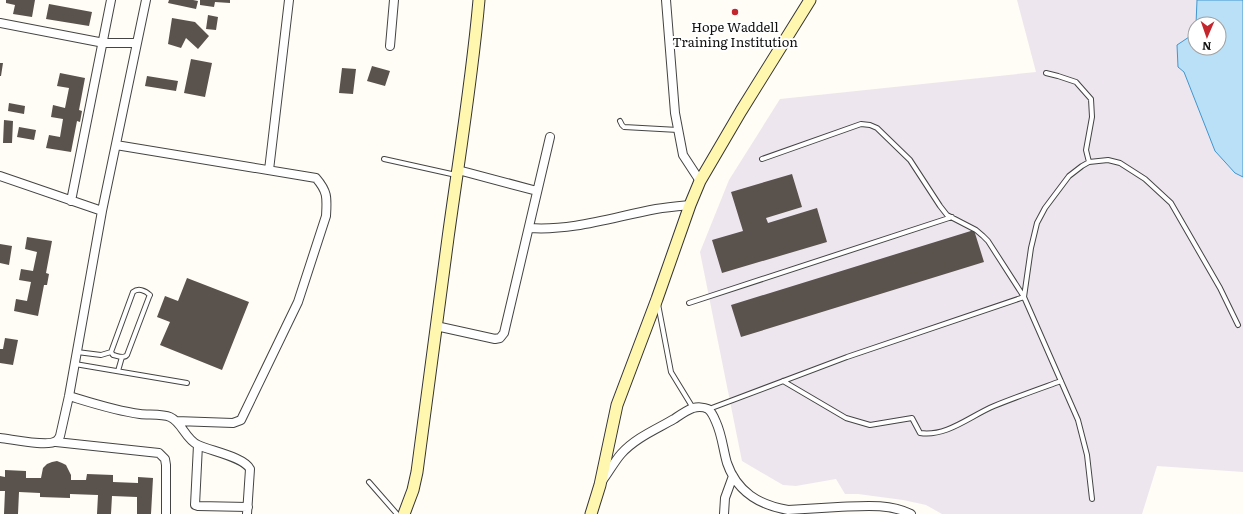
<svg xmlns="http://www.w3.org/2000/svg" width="1243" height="514" font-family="Literata,serif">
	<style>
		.industrial { fill: #eee6ef }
		.water { fill: #b9e0f7; stroke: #3f96cf }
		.building { fill: #5a524d }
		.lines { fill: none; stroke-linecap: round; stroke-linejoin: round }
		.lane-casing { stroke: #444; stroke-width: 6 }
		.street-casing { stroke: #444; stroke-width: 10 }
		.secondary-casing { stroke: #333; stroke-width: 13 }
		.lane { stroke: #fff; stroke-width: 4 }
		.street { stroke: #fff; stroke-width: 8 }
		.secondary { stroke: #fff6b0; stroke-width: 11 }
		.poi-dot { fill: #c4262e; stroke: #fff; stroke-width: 1.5 }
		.labels { text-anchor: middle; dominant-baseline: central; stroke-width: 4; stroke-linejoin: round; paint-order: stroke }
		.poi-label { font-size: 13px; fill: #111; stroke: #fff }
	</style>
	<rect width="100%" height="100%" fill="#fffdf5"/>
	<!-- industrial -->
	<path class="industrial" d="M1017,0H1197L1195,33L1177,46L1178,67L1184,72L1235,173L1243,177V472L1157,466L1142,514H942L926,505L903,500L858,494H845L836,479L796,486L783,485L742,461L700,252L729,180L780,99L1036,72Z"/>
	<!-- water -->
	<path class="water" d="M1197,0H1243V177L1235,173L1215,151L1184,72L1178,67L1177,45L1195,33V48H1219V24H1196Z"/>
	<!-- building -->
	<path class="building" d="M6,0H35L32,17L13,14L15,5L6,3Z
		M169,0H193L198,1L196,9L168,3Z
		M200,0H230V3L215,2L214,7L200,5Z
		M49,4L92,12L89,26L46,19Z
		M208,15L218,17L216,30L206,29Z
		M172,18L195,22L209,36L198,49L186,38L181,48L168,44Z
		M191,59L212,63L205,97L184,93Z
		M0,63H3L1,76H0Z
		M372,66L390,71L385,86L367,81Z
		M342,68L356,69L353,94L339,93Z
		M60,73L85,78L79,110L82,111L80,122L77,121L71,152L46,148L49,135L60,137L63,119L51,117L53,105L65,108L69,88L57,86Z
		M147,76L178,81L176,91L145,86Z
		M9,103L25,106L24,114L8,111Z
		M4,120L13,121L12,143H3Z
		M19,127L36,130L34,140L17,137Z
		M792,174L802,207L766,218L768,223L817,208L827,242L722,273L712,240L743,231L731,192Z
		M974,230L984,262L741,337L731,305Z
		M27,237L52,241L46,273L49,274L47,285H44L38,316L14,311L16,299L27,301L31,282L19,280L21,269L33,271L37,252L25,249Z
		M0,244L12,246L9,265L0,263Z
		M187,278L249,302L222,370L160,345L170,322L157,317L165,296L178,301Z
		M5,338L18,340L13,365L0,363V349H3Z
		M57,461L62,463L66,465L71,475V480H86L87,474L113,475V482L138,483V477L153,478L151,514H137V497L112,496L111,514H97L98,495L70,494V498L40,497V493L19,492L18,514H4L5,491H0V476L5,477V470L26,471V478H41L43,468L47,464L52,462Z"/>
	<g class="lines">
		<defs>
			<path id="lane" d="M1046,73L1058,76L1076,82L1091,99L1092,117L1086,150L1089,162
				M620,121L622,125L624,127L678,130
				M384,159L456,175
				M762,159L861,124L870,125L877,128L910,160L940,206L947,215L976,230L983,236L988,241L1024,297L1078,420L1087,455L1092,499
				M689,303L952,217
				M658,304L671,372L693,408
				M77,352L101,355L111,352L133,292C138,288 145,290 150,295L149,297L127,355C124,359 118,356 113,355L111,352
				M75,364L187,383
				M118,371L122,357
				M783,381L846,418L870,425L912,418L920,433C947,437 970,416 994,406C1016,397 1039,389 1061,381
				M709,409L847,357L1024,297L1031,248L1037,223L1045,208L1069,176L1082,166L1089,162L1108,160L1120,163L1145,179L1171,203L1220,288L1238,325
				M369,482L397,514"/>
			<path id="street" d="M666,0L675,113L683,155L700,181
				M0,23L104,43H137
				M390,46L394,0
				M116,145L316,178C328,192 327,198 326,216L298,302L241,420L233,423L176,421
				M269,170L289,0
				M458,170L537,191
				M0,176L102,211
				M71,201L111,0
				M529,228C573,231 613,217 656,209C667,207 679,206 690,205
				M436,326L495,339L500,338L504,333L550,137
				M69,396C92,403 116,411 140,414C148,415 163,414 170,417C182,422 185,439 198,445C211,451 244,457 250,469L247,514
				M0,438C11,439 48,447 56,441C58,440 59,438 60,436L69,396L102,211L146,0
				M56,442L159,453L165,459L166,465V514
				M198,445L195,505L198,506L248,507
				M602,481C609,472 614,462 621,454C635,438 657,429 674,419C680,415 687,410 693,408C697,407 704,407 708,409C712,412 714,417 716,422C722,435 723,449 727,463C737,492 759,505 788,510C805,509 821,508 838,507C863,506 888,503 911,514
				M724,514L725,498L733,476"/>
			<path id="secondary" d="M404,514L413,490L417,472C427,394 437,316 448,238C459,158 472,80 479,0
				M591,514L600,485L617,405L657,299L690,205L700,181L741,111L810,0"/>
		</defs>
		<!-- lane casing -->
		<use href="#lane" class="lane-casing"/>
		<!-- street casing -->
		<use href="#street" class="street-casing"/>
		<!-- secondary casing -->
		<use href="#secondary" class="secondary-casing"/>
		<!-- lane -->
		<use href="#lane" class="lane"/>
		<!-- street -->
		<use href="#street" class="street"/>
		<!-- secondary -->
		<use href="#secondary" class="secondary"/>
	</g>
	<!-- markers -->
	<circle class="poi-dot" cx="735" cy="12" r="4"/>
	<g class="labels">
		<!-- poi labels -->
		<g class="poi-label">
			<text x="735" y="26">Hope Waddell<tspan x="735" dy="15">Training Institution</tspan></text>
		</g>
	</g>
	<!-- north arrow -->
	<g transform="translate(1207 36) rotate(182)"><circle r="19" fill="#ffffff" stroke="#a0a0a0"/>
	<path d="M0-3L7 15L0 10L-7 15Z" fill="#c4262e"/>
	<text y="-6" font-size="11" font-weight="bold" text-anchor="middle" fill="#111111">N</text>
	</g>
</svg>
